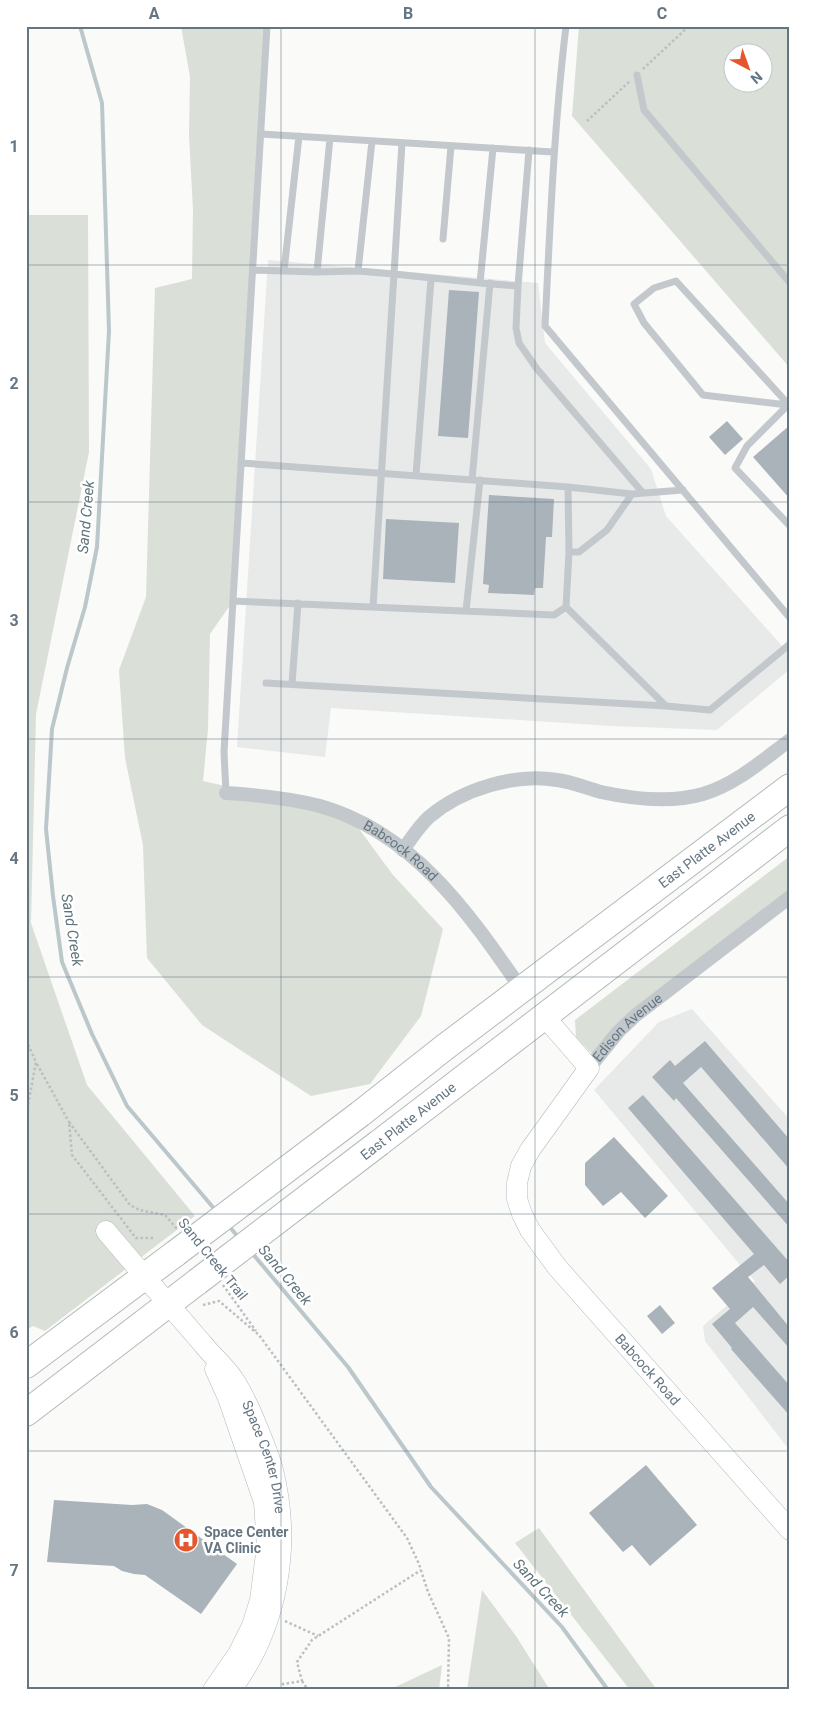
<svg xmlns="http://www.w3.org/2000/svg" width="816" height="1716" font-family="Roboto,sans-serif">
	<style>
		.built { fill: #e8e9e9 }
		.green { fill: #dadfd7; fill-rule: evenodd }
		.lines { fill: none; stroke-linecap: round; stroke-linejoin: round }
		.stream { stroke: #bbc7cb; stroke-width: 4 }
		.building { fill: #aab3b9 }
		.secondary-casing { stroke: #b3babf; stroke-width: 21 }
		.highway-casing { stroke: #b4b9bd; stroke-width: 28 }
		.path { stroke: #bbbfc2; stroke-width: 2.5; stroke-dasharray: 2.5 2.5; stroke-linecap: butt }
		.lane { stroke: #c3c8cc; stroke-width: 7 }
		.street { stroke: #c3c8cc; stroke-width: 14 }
		.secondary { stroke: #fff; stroke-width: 20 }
		.highway { stroke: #fff; stroke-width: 26 }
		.highway-bridge-casing { stroke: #b4b9bd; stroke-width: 28; stroke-linecap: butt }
		.highway-bridge { stroke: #fff; stroke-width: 26 }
		.grid { fill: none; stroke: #657683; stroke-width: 1; stroke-opacity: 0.55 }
		.labels { text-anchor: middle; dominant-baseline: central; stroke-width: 5; stroke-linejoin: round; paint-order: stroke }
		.street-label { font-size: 14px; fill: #657683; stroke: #fff }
		.poi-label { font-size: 14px; font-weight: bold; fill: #657683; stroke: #fff; text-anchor: start }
		.water-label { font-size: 15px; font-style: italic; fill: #60757c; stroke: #fff }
		.neatline { fill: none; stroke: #657683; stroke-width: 2 }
		.grid-label { font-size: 16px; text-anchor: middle; font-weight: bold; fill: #657683 }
	</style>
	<rect width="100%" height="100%" fill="#fafaf8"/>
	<!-- built -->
	<path class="built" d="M268,260L538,283L545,343L651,469L666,516L790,655V669L717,730L612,726L331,708L325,757L237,747Z
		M692,1009L790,1120V1451L705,1341L703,1326L755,1281L740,1265L594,1090L659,1022Z"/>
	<!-- green -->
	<path class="green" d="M181,26H267L233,601L210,634L208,729L203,781L269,796L351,818L393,875L443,929L421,1016L370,1084L311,1096L202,1025L147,958L143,845L125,758L119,670L146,597L155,288L192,279L193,210L189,135L190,77Z
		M579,26H790V368L572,116ZM734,52H764V82H734Z
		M26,215H88L89,452L36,714L31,923L87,1085L195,1216L45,1331L33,1326L26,1330Z
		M790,856V896L592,1054L576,1037L575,1020Z
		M539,1528L657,1690H630L515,1543Z
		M482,1590L516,1636L550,1690H467Z
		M442,1665L439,1690H389Z"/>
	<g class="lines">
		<!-- stream -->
		<path class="stream" d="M80,26L102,103L109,331L97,547L85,607L67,668L52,729L46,829L53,896L62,962L92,1034L127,1106L217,1212
			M228,1225L239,1238
			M252,1253L348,1367L431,1487L562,1627L608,1690"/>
	</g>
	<!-- building -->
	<path class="building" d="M449,290L479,292L468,438L438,436Z
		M727,421L743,439L725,455L709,437Z
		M790,425V499L753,457Z
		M489,495L554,499L552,537H546L543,588H535L534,595L488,593L489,585L483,584Z
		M386,519L459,523L455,583L383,579Z
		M705,1041L790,1140V1170L701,1067L683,1083L790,1205V1228L676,1098L674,1101L652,1077L670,1060L675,1066Z
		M643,1095L790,1263V1275L780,1284L764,1265L748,1277L790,1328V1349L753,1307L735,1323L790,1386V1416L731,1349L732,1348L712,1324L730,1309L712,1288L754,1254L628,1108Z
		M614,1137L668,1196L645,1218L621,1192L603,1206L585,1185V1163Z
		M660,1305L675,1323L662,1334L647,1316Z
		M646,1465L697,1525L650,1566L632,1545L623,1552L589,1513Z
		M54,1500L132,1505L147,1504L162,1510L237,1564L201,1614L145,1575L134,1574L122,1571L114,1566L47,1562Z"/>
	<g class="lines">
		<defs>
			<g id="secondary">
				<path id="s3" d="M544,1016L589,1068L530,1150L521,1166L517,1183V1199L522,1214L530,1230L557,1267L790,1530"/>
				<path id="s4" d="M106,1231C138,1269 170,1306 202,1343C212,1356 226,1367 234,1380C245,1396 252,1414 259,1431C264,1444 270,1457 273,1470C292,1546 278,1627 231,1690"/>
				<path d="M213,1690L238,1654L252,1626L260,1600L267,1546L264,1502L228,1398L215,1369"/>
			</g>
			<g id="highway">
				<path id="s5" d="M360,1114L445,1047L790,787"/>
				<path d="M379,1143L790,828"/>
				<path d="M26,1365L176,1253"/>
				<path d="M26,1413L197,1282"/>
			</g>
		</defs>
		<!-- secondary casing -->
		<use href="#secondary" class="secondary-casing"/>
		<!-- highway casing -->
		<use href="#highway" class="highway-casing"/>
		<!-- path -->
		<path class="path" d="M643,69L689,26
			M587,121L630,81
			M26,1040L36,1062L28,1105L26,1107
			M37,1064L69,1122
			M153,1238H136L72,1155L69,1122L130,1205L139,1210L165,1215L177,1229
			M223,1285L256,1331
			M203,1305L219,1301L259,1335L407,1538L419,1564L428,1592L449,1638L448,1690
			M285,1621L318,1636
			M302,1681L308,1690
			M281,1690L283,1684L302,1681L297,1662L312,1640L421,1570"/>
		<!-- lane -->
		<path class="lane" d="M566,26C554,126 550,226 545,326L790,618
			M637,75L644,110L790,283
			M261,134L553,152
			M299,136L284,271L317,272L330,138
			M372,141L358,271L394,274L402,143
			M493,148L480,283L518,286L529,150
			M443,239L451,146
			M253,270L284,271
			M317,272L358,271
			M518,286L516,328L519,343L537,369L643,493
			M788,405L703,395L644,323L634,304L654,288L676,281L790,406
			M788,405L747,446L735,468L790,526
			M416,475L431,279
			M472,480L490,283
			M568,487L632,494
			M569,552H579L607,530L632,494L683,490
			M233,601L554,615L566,607L569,552L568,487L241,463
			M373,607L394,274L480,283
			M466,611L480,480
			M266,683L666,706L566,607
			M292,684L298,603
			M666,706L710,710L790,644
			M226,793L224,752L267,26"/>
		<!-- street -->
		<g class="street">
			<path id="s1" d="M226,793C258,795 289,798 320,806C415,833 469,914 522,990"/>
			<path d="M403,850C411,839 419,826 429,817C462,789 515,773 557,780C572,782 587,788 601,792C633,799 672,803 703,794C736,784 763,760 790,740"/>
			<path id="s2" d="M589,1068L618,1032L636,1015L790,897"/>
		</g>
		<!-- secondary -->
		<use href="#secondary" class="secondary"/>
		<!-- highway -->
		<use href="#highway" class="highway"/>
		<defs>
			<path id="highway-bridge" d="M176,1253L360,1114
				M197,1282L379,1143"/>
		</defs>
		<!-- highway-bridge casing -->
		<use href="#highway-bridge" class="highway-bridge-casing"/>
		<!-- highway-bridge -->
		<use href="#highway-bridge" class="highway-bridge"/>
	</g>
	<!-- grid -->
	<path class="grid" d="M281,26V1690M535,26V1690M26,265H790M26,502H790M26,739H790M26,977H790M26,1214H790M26,1451H790"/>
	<!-- icons -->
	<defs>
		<symbol id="hospital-disc" viewBox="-11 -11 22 22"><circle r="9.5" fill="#e4572e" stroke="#fff"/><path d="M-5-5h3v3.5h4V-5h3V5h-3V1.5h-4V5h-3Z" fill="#fff"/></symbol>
	</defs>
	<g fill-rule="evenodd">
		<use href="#hospital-disc" x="172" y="1526" width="28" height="28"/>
	</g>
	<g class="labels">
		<!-- street labels -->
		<g class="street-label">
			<text stroke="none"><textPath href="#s5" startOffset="436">East Platte Avenue</textPath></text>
			<text stroke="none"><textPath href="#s1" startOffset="188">Babcock Road</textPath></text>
			<text stroke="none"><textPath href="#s2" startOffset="56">Edison Avenue</textPath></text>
			<text transform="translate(408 1121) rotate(-38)">East Platte Avenue</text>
			<text transform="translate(213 1259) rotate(51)">Sand Creek Trail</text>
			<text stroke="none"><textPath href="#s3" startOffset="438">Babcock Road</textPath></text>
			<text stroke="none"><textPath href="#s4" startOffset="280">Space Center Drive</textPath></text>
		</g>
		<!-- poi labels -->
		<g class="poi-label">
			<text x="204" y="1532">Space Center<tspan x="204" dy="16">VA Clinic</tspan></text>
		</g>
		<!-- water labels -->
		<g class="water-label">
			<text transform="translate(86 517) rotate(-85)">Sand Creek</text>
			<text transform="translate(72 930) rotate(81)">Sand Creek</text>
			<text transform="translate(285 1275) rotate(50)">Sand Creek</text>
			<text transform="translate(541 1588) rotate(47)">Sand Creek</text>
		</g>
	</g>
	<!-- border -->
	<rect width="816" height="1716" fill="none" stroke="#ffffff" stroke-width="55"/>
	<!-- north arrow -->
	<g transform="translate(748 68) rotate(139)"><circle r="24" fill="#ffffff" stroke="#c1c8cd"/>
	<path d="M0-4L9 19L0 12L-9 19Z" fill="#e4572e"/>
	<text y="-8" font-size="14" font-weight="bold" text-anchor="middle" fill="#657683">N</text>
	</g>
	<rect x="28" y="28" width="760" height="1660" class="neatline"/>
	<g class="grid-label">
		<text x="154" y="19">A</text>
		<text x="408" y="19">B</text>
		<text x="662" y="19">C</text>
		<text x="14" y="152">1</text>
		<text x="14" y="389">2</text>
		<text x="14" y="626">3</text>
		<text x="14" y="864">4</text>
		<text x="14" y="1101">5</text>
		<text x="14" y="1338">6</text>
		<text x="14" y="1576">7</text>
	</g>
</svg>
